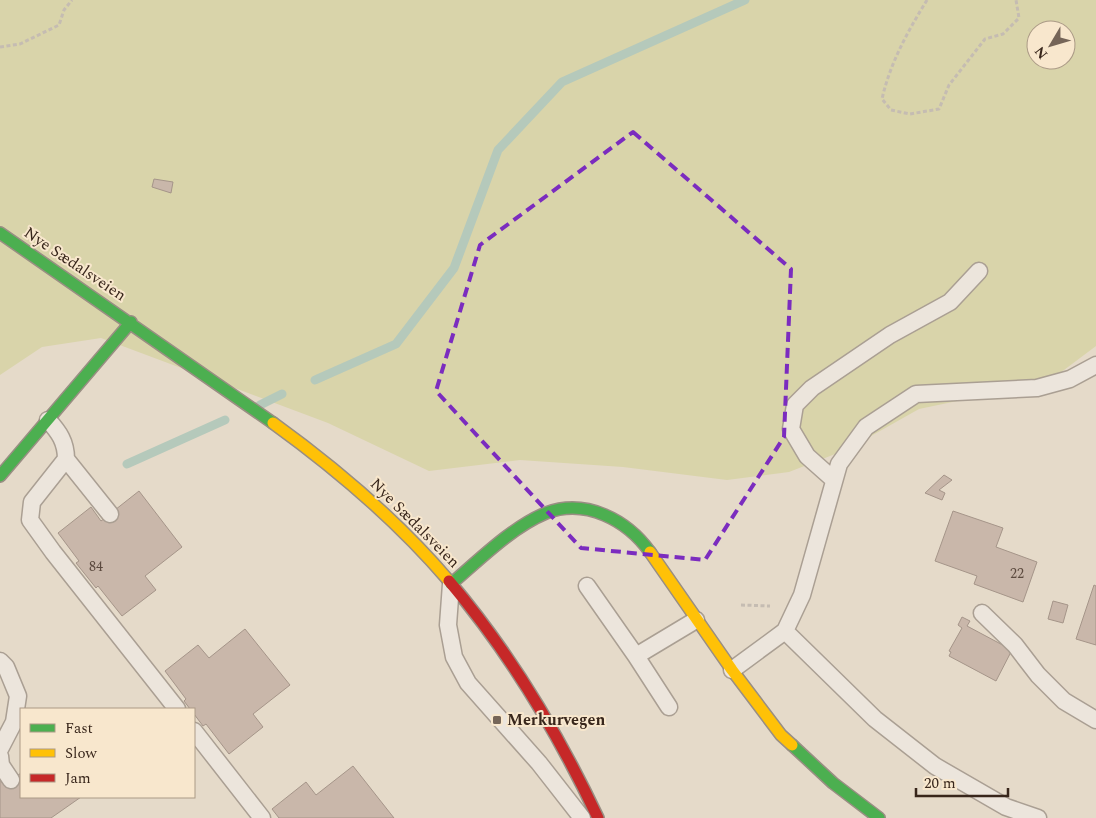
<svg xmlns="http://www.w3.org/2000/svg" width="1096" height="818" font-family="Spectral,serif">
	<style>
		.green { fill: #d9d4aa; fill-rule: evenodd }
		.lines { fill: none; stroke-linecap: round; stroke-linejoin: round }
		.stream { stroke: #b5c9bb; stroke-width: 9 }
		.building { fill: #c9b7aa; stroke: #a59589 }
		.lane-casing { stroke: #aa9f93; stroke-width: 19 }
		.fast-casing { stroke: #998e83; stroke-width: 14 }
		.slow-casing { stroke: #998e83; stroke-width: 14 }
		.jam-casing { stroke: #998e83; stroke-width: 14 }
		.path { stroke: #c5bcb2; stroke-width: 3; stroke-dasharray: 4 2.5; stroke-linecap: butt }
		.lane { stroke: #ece5dc; stroke-width: 16 }
		.fast { stroke: #4caf50; stroke-width: 11 }
		.slow { stroke: #ffc107; stroke-width: 11 }
		.jam { stroke: #c62828; stroke-width: 11 }
		.marked { fill: none; stroke: #7b2cbf; stroke-width: 4; stroke-dasharray: 10 6; stroke-linejoin: round }
		.poi-dot { fill: #756558; stroke: #f8e7cd; stroke-width: 2 }
		.labels { text-anchor: middle; dominant-baseline: central; stroke-width: 4; stroke-linejoin: round; paint-order: stroke }
		.number-label { font-size: 14px; fill: #5c4a3f }
		.street-label { font-size: 16px; fill: #38261b; stroke: #f8e7cd }
		.poi-label { font-size: 16px; font-weight: bold; fill: #38261b; stroke: #f8e7cd; text-anchor: start }
	</style>
	<rect width="100%" height="100%" fill="#e5dac9"/>
	<!-- green -->
	<path class="green" d="M0,0H1096V346L1048,382L919,409L848,449L789,472L727,480L623,467L520,460L429,471L328,423L101,338L42,347L0,375ZM1036,30H1066V60H1036Z"/>
	<g class="lines">
		<!-- stream -->
		<path class="stream" d="M315,380L396,344L454,268L498,150L562,82L745,0
			M260,405L282,394
			M127,464L225,420"/>
	</g>
	<!-- building -->
	<path class="building" d="M154,179L173,182L171,193L152,187Z
		M944,475L952,480L939,490L945,493L942,500L925,493Z
		M139,491L182,547L145,576L156,590L122,616L98,586L96,588L76,563L79,561L58,533L91,507L101,521Z
		M953,511L1003,528L996,547L1037,562L1023,602L974,584L977,576L935,561Z
		M1094,585L1096,586V645L1076,639Z
		M1053,601L1068,605L1063,623L1048,619Z
		M962,617L970,621L967,626L1012,650L996,681L949,656L951,652L949,651L962,628L958,625Z
		M245,629L290,685L253,714L263,727L229,754L206,724L203,726L194,714V709H190L184,701L186,699L165,671L198,645L209,658Z
		M353,766L394,818H279L272,809L306,782L316,795Z
		M21,773V797H81L51,818H0V780L4,785Z"/>
	<g class="lines">
		<defs>
			<path id="lane" d="M48,420C59,432 66,442 66,459L32,502L30,520L53,552L177,709
				M66,459L110,514
				M834,480L807,456L791,429L795,405L812,388L890,335L950,302L979,271
				M451,584L448,625L454,657L468,683L539,763L582,818
				M587,586L636,656
				M982,613L1015,645L1038,675L1064,701L1096,720
				M785,631L875,719L935,766L1006,807L1038,818
				M0,661L6,667L18,696L14,722L0,749
				M732,670L785,631L802,595L839,464L866,427L916,394L1037,388L1070,379L1096,365
				M669,707L636,656L696,620
				M194,731L262,818
				M0,756L1,765L11,780"/>
			<path id="fast" d="M0,233L273,423
				M0,476L131,322
				M451,584C479,560 512,527 546,513C586,498 627,520 650,552
				M792,745L833,783L879,818"/>
			<path id="slow" d="M273,423C338,470 397,520 449,581
				M650,552L732,670L781,735L792,745"/>
			<path id="jam" d="M449,581C510,653 558,733 598,818"/>
		</defs>
		<!-- lane casing -->
		<use href="#lane" class="lane-casing"/>
		<!-- fast casing -->
		<use href="#fast" class="fast-casing"/>
		<!-- slow casing -->
		<use href="#slow" class="slow-casing"/>
		<!-- jam casing -->
		<use href="#jam" class="jam-casing"/>
		<!-- path -->
		<path class="path" d="M927,0C908,31 890,63 882,99L891,110L910,114L939,109L949,85L985,39L1003,34L1019,18L1016,0
			M0,47L20,44L59,25L64,10L72,0
			M741,605L770,606"/>
		<!-- lane -->
		<use href="#lane" class="lane"/>
		<!-- fast -->
		<use href="#fast" class="fast"/>
		<!-- slow -->
		<use href="#slow" class="slow"/>
		<!-- jam -->
		<use href="#jam" class="jam"/>
	</g>
	<!-- marked area -->
	<path class="marked" d="M633,132L791,269L784,437L705,560L581,548L436,391L480,245Z"/>
	<!-- markers -->
	<rect class="poi-dot" x="492" y="715" width="10" height="10" rx="2.5"/>
	<g class="labels">
		<!-- number labels -->
		<g class="number-label">
			<text x="96" y="566">84</text>
			<text x="1017" y="573">22</text>
		</g>
		<!-- street labels -->
		<g class="street-label">
			<text transform="translate(75 264) rotate(34)">Nye Sædalsveien</text>
			<text transform="translate(415 523) rotate(45)">Nye Sædalsveien</text>
		</g>
		<!-- poi labels -->
		<g class="poi-label">
			<text x="507" y="720">Merkurvegen</text>
		</g>
	</g>
	<!-- legend -->
	<rect x="20" y="708" width="175" height="90" fill="#f8e7cd" stroke="#ab9a86"/>
	<rect x="30" y="724" width="25" height="8" fill="#4caf50" stroke="#ab9a86"/>
	<text x="65" y="733" font-size="15" fill="#38261b">Fast</text>
	<rect x="30" y="749" width="25" height="8" fill="#ffc107" stroke="#ab9a86"/>
	<text x="65" y="758" font-size="15" fill="#38261b">Slow</text>
	<rect x="30" y="774" width="25" height="8" fill="#c62828" stroke="#ab9a86"/>
	<text x="65" y="783" font-size="15" fill="#38261b">Jam</text>
	<!-- north arrow -->
	<g transform="translate(1051 45) rotate(232)"><circle r="24" fill="#f8e7cd" stroke="#ab9a86"/>
	<path d="M0-4L9 19L0 12L-9 19Z" fill="#756558"/>
	<text y="-8" font-size="14" font-weight="bold" text-anchor="middle" fill="#38261b">N</text>
	</g>
	<!-- scale -->
	<path d="M916 788v8h92v-8" fill="none" stroke="#38261b" stroke-width="2.5"/>
	<text x="924" y="788" font-size="15" fill="#38261b" stroke="#f8e7cd" stroke-width="4" paint-order="stroke">20 m</text>
</svg>
